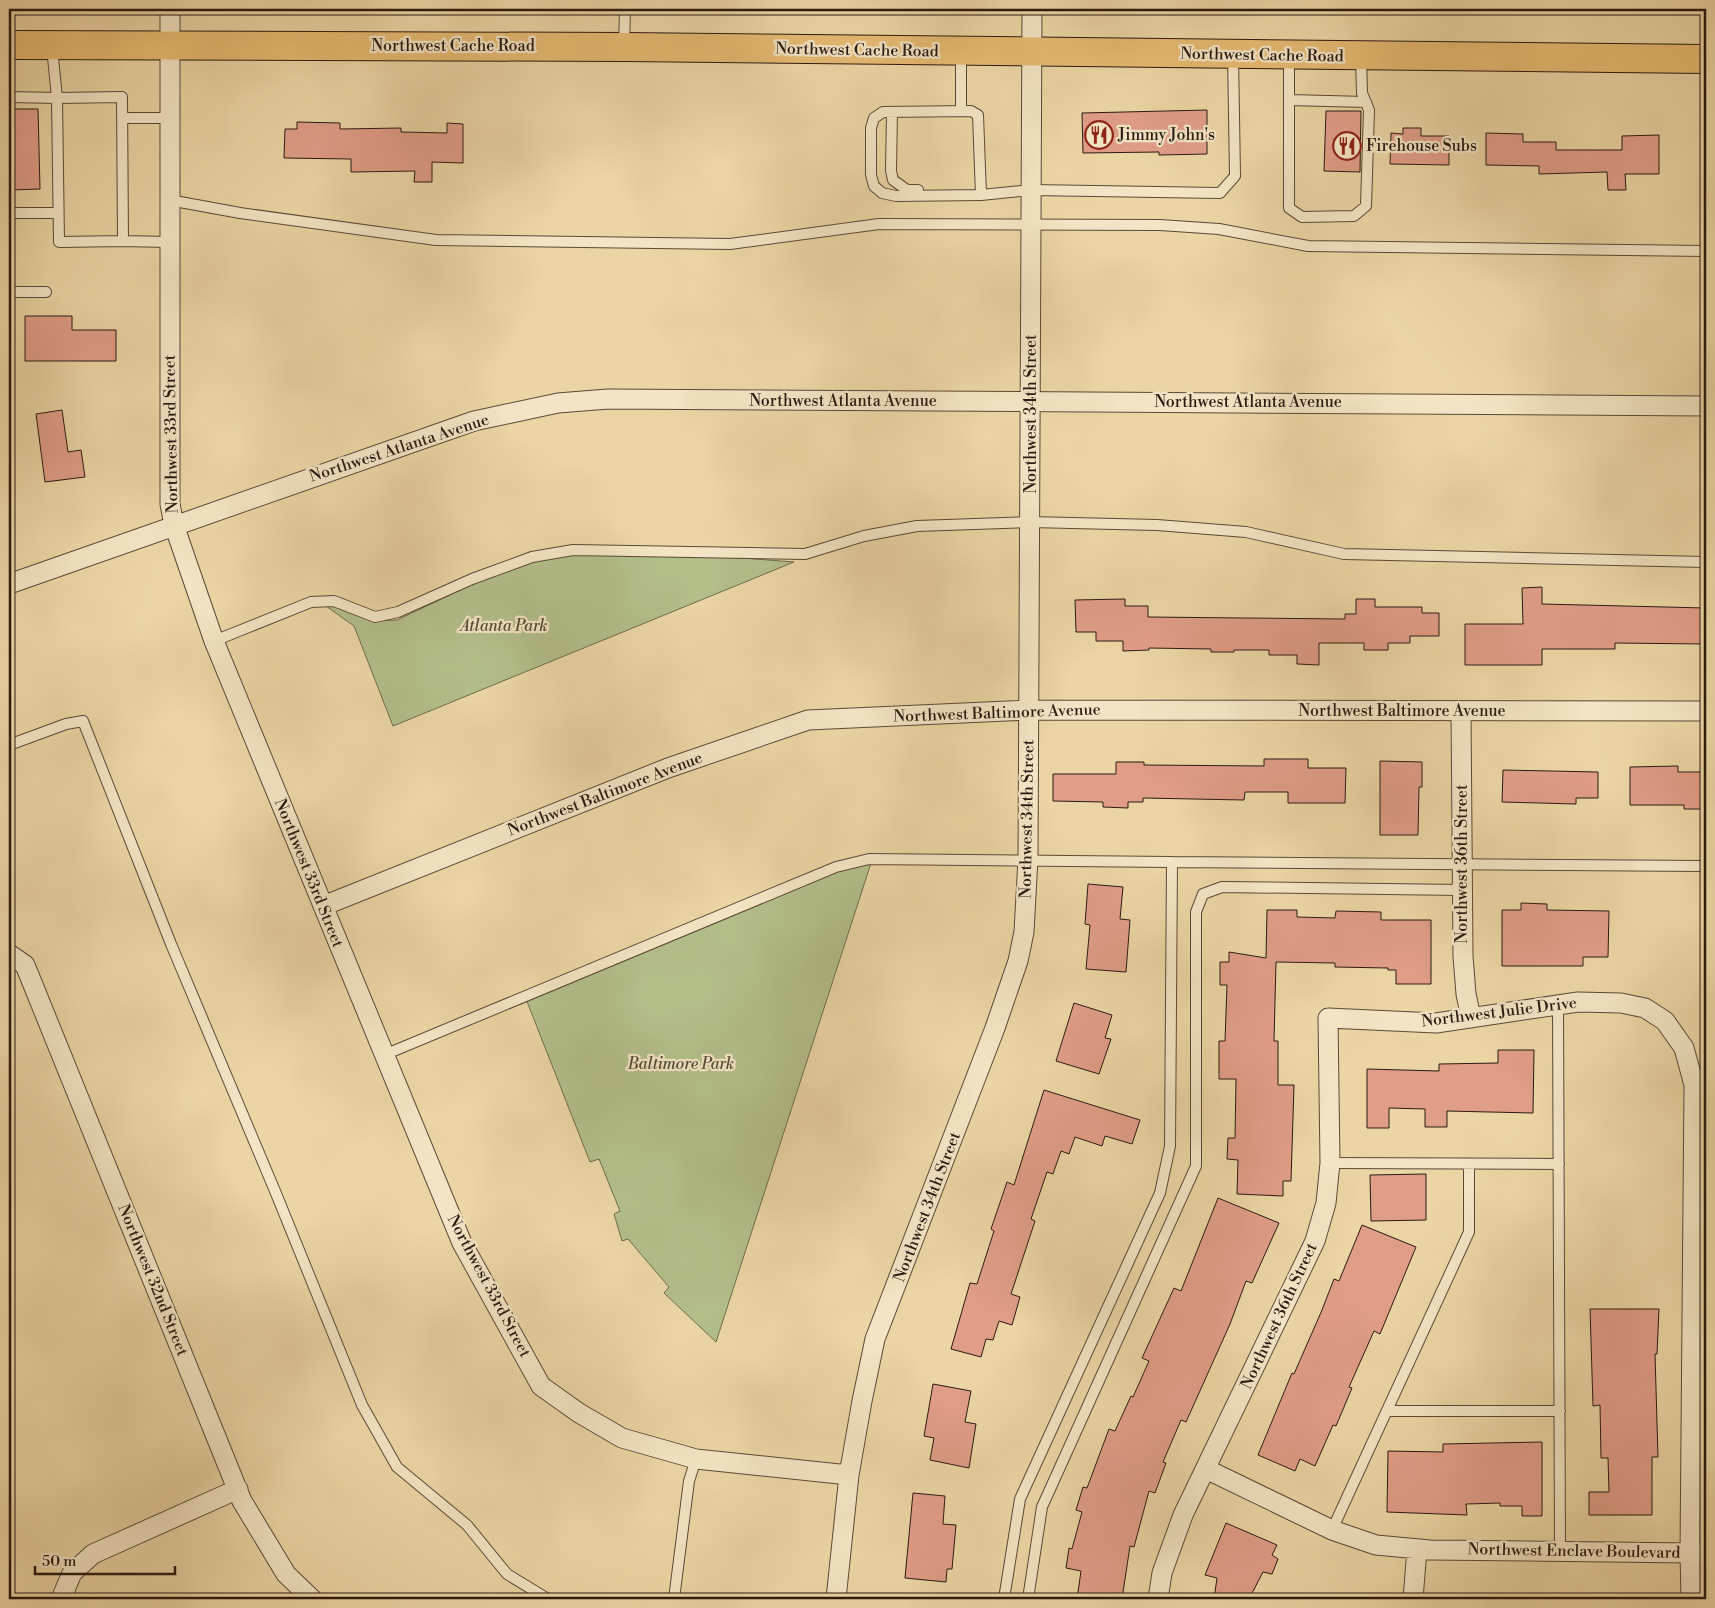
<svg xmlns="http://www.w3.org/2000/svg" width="1715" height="1608" font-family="'Libre Bodoni',serif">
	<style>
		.green { fill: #b3be89; stroke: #6e6c4e }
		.building { fill: #e09d88; stroke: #2a1a12 }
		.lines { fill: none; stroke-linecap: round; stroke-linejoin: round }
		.lane-casing { stroke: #5a4936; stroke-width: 12 }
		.street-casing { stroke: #5a4936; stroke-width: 21 }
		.primary-casing { stroke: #2a1a12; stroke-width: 30 }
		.lane { stroke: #f2e4c4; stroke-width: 10 }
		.street { stroke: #f2e4c4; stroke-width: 19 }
		.primary { stroke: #e6ba72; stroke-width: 28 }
		.labels { text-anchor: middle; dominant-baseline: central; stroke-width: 4.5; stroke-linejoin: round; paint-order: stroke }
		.street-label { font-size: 16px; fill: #2a1a12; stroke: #f2e4c4 }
		.poi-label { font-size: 16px; fill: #2a1a12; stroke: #f2e4c4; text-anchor: start }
		.park-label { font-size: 16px; font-style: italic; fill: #534b36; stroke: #f2e4c4 }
	</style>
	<rect width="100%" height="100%" fill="#ebd5a4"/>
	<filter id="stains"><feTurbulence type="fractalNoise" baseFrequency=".004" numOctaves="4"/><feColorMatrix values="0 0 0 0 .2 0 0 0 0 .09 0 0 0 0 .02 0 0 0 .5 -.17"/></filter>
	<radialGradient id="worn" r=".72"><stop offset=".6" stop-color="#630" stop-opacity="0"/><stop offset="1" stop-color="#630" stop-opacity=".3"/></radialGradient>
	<!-- green -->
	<path class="green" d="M572,553L716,556L794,562L393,726L354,626L326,606H333L373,621L397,620L473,584L532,559Z
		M871,863L716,1342L664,1293L669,1287L628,1239L622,1241L614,1214L620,1211L599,1159L590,1162L526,999L835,870Z"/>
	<!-- building -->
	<path class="building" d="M9,109H38L40,189L9,190Z
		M1207,110V154L1159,155V152L1083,153L1082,113Z
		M1326,111H1361L1360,172L1324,171Z
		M297,122L340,123V129L401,128V132L447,133V123L463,124V163L432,162V182H414L415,171L351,172V159L284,158L285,129H297Z
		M1403,128H1421V136H1449V165L1390,164L1391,133L1403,134Z
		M1486,133L1523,134V142H1556V150H1622V136L1659,135V174H1625L1626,190H1608L1607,172L1539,174V166L1486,165Z
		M25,316H72V330H116V361H25Z
		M62,410L68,452L81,450L85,477L45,482L36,414Z
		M1542,587V604L1706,608V644L1615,643V649H1542V665H1465V624H1523L1522,588Z
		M1125,599V606H1148V617L1345,619V614H1356V599H1375V607H1422V613H1439V636H1410V643H1388V650H1364V643H1319V665L1297,664V655H1269V650H1234V652H1211V649L1149,648V650L1123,651V641H1096V632H1076L1075,600Z
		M1264,759H1308V768H1346L1345,803H1288V792H1245L1244,800L1143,798V802H1128V808L1103,807V802L1053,801V774H1116V762H1144V765L1264,766Z
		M1380,761L1422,762V787H1419L1418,835H1380Z
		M1678,766V772H1706V809H1684V805H1630V767Z
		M1503,770L1598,772V798H1576V804L1502,802Z
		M1088,884L1123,887L1120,919L1130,920L1126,972L1086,969L1090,925L1085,924Z
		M1521,903L1547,904V910L1609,911L1608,957H1583V966H1502V910H1521Z
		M1267,910H1297V917L1335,918L1336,911L1381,912V920H1431V984H1396V970H1388V968L1335,967V963L1276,962L1274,1041H1278V1085H1294L1291,1181H1283V1196L1237,1194L1238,1160L1227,1159L1228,1138H1235L1236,1079H1219V1041H1225L1227,985H1220V962H1229V952L1266,958Z
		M1074,1003L1112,1015L1105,1038L1111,1039L1099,1074L1056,1061Z
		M1498,1050H1534L1533,1113L1447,1111V1127H1425V1109L1389,1108V1128H1367V1069L1439,1071V1064L1498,1063Z
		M1044,1090L1140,1120L1132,1144L1105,1136L1102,1146L1075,1137L1069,1154L1061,1151L1053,1174L1047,1172L1031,1219L1035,1221L1011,1294L1020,1297L1012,1325L999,1321L993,1340L986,1339L981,1357L951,1349L970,1283L977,1284L994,1231L991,1229L1007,1182L1014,1185Z
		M1426,1174V1220L1371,1221L1370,1175Z
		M1218,1198L1279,1223L1252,1283L1246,1281L1230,1324L1186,1422L1181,1420L1163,1462L1166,1463L1155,1493L1149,1491L1134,1547L1130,1546L1122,1599H1077L1081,1571L1066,1568L1069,1548L1072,1549L1082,1512L1076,1510L1083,1487L1087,1488L1109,1429L1115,1431L1131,1396L1133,1397L1149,1361L1142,1358L1174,1288L1181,1291Z
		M1362,1225L1416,1247L1380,1334L1374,1331L1349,1387L1352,1388L1336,1426L1333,1425L1315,1466L1300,1459L1295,1471L1258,1455L1292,1373L1294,1374L1322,1310L1334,1279L1339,1281Z
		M1590,1309H1659L1657,1354H1655L1658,1457H1652V1515H1589V1492H1609L1608,1458H1601L1600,1405L1593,1406Z
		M933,1384L971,1391L965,1422L976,1424L969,1468L930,1460L934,1438L924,1436Z
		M1542,1442V1516H1522V1506H1500V1503L1466,1504L1467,1515L1387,1512L1388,1451L1443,1452V1444Z
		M913,1493L945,1496L943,1524L956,1525L952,1569H947L946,1582L905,1578Z
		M1226,1523L1277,1545L1272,1555L1278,1559L1272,1574L1263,1572L1249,1599H1214L1217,1578L1205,1575Z"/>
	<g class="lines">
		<defs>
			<path id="lane" d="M624,46L625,9
				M1289,56V208L1302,217L1354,216L1366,206L1369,110L1362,93L1361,57
				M9,97L57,98L59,242L123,241L122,97L57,98L52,47
				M1289,100L1366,102
				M961,111V52
				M892,112L891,171L893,180L907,190H918
				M122,118H169
				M981,195L978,115L971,111L883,112L874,118L871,128V175L874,186L882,193L896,196L981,195L1031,190L1220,193L1235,176L1233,55
				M169,200L240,213L436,240L730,244L879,224L1160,225L1219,229L1308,246L1706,251
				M9,213H58
				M123,241L169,242
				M9,292H46
				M214,641L311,602L334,601L375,617L398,612L472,579L532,557L573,550L805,554L864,536L917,526L1030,522L1157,525L1246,532L1344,554L1706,562
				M9,745L66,724L83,721L171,944L275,1191L362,1405L397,1467L467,1525L507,1574L548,1599
				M1558,1004L1560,1550
				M384,1055L836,867L869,859L1172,862
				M1330,1163L1559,1164
				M1387,1411H1560
				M1332,1530L1469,1232V1164
				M674,1599L689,1481L696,1459
				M1004,1599L1020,1499L1160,1193L1170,1146L1172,862L1706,866
				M1028,1599L1042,1507L1196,1166V912L1203,894L1222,887L1462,890"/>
			<path id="street" d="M170,9V504L174,525L214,641L462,1243L541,1386L579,1413L622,1438L696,1459L849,1475
				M9,584L474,421L558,403L608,399L1706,406
				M1461,711L1463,956L1466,994L1471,1018
				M323,906L668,768L808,720L1028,710L1706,711
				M9,954L25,965L242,1501L286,1574L312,1599
				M61,1599L72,1573L93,1554L238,1489
				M836,1599L849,1475L862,1401L875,1339L995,1028L1018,961L1024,932L1028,859L1032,9
				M1158,1599L1162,1573L1183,1515L1315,1241L1326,1203L1330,1163L1328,1018L1436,1023L1578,1002L1621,1003L1645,1008L1665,1021L1684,1048L1694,1085L1690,1553L1430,1550L1376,1545L1332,1530L1206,1469
				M1413,1599L1417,1549
				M1691,1599L1690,1553H1706"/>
			<path id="primary" d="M9,45L624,47L1706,59"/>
		</defs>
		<!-- lane casing -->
		<use href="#lane" class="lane-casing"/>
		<!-- street casing -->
		<use href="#street" class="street-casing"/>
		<!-- primary casing -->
		<use href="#primary" class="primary-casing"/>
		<!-- lane -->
		<use href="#lane" class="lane"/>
		<!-- street -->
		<use href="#street" class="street"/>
		<!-- primary -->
		<use href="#primary" class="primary"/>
	</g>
	<!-- icons -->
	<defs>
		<symbol id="restaurant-ring" viewBox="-11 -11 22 22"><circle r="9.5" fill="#f2e4c4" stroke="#8f2418" stroke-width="1.5"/><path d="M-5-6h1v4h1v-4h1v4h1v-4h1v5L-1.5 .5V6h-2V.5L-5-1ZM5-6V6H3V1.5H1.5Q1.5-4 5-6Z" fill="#8f2418"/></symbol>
	</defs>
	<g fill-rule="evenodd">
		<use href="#restaurant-ring" x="1083" y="119" width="32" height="32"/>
		<use href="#restaurant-ring" x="1331" y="130" width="32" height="32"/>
	</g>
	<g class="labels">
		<!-- street labels -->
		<g class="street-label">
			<text x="453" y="46">Northwest Cache Road</text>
			<text transform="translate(857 50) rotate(1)">Northwest Cache Road</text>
			<text transform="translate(1262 55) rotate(1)">Northwest Cache Road</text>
			<text x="843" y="401">Northwest Atlanta Avenue</text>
			<text x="1248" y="402">Northwest Atlanta Avenue</text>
			<text transform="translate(1031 414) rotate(-90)">Northwest 34th Street</text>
			<text transform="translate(171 434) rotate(-91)">Northwest 33rd Street</text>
			<text transform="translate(399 448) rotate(-18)">Northwest Atlanta Avenue</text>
			<text x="1402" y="711">Northwest Baltimore Avenue</text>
			<text transform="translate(997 713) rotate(-2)">Northwest Baltimore Avenue</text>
			<text transform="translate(605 794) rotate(-21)">Northwest Baltimore Avenue</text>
			<text transform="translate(1027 819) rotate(-89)">Northwest 34th Street</text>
			<text transform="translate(1462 864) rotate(-90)">Northwest 36th Street</text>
			<text transform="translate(309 873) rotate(68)">Northwest 33rd Street</text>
			<text transform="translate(1499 1012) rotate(-7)">Northwest Julie Drive</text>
			<text transform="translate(927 1207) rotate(-69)">Northwest 34th Street</text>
			<text transform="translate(153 1280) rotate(68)">Northwest 32nd Street</text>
			<text transform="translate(489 1286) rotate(62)">Northwest 33rd Street</text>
			<text transform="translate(1279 1316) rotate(-65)">Northwest 36th Street</text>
			<text transform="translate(1574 1551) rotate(1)">Northwest Enclave Boulevard</text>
		</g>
		<!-- poi labels -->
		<g class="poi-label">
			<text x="1118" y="135">Jimmy John's</text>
			<text x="1366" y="146">Firehouse Subs</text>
		</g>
		<!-- park labels -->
		<g class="park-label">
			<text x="504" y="626">Atlanta Park</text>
			<text x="681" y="1064">Baltimore Park</text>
		</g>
	</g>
	<!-- margin -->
	<rect width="1715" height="1608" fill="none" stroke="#ebd5a4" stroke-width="30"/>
	<rect x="10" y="10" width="1695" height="1588" fill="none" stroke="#2a1a12" stroke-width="2.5"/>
	<rect x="15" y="15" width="1685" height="1578" fill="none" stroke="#2a1a12"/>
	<!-- scale -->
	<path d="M35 1566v8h140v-8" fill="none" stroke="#2a1a12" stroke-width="2.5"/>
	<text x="42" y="1566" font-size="15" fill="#2a1a12" stroke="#f2e4c4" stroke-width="4" paint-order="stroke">50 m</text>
	<rect width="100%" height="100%" filter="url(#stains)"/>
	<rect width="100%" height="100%" fill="url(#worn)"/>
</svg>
